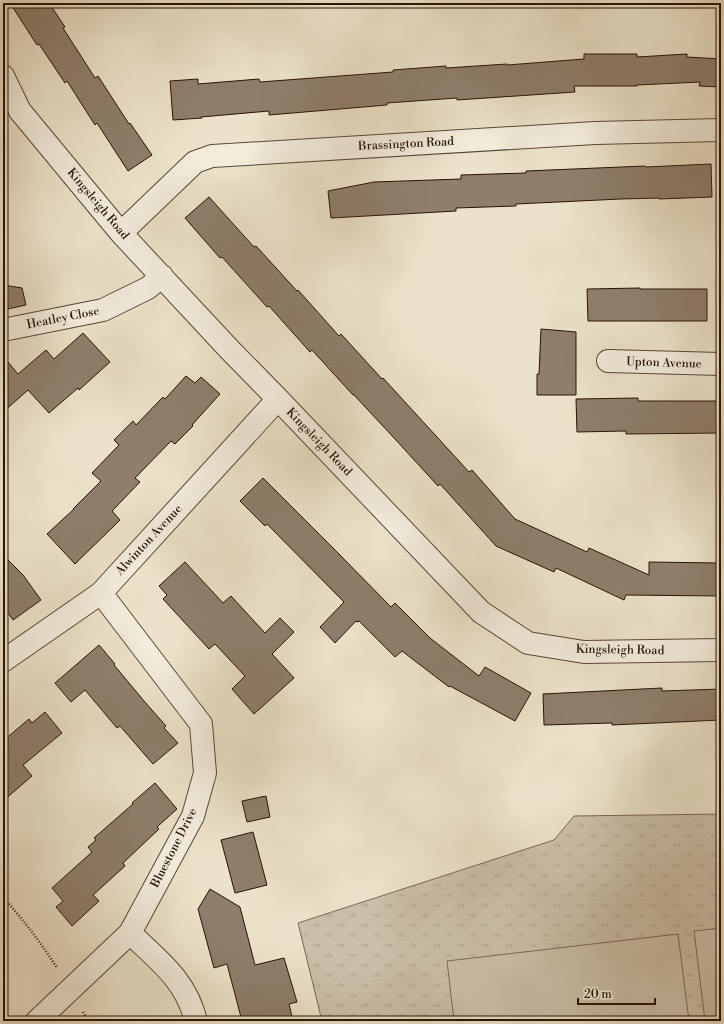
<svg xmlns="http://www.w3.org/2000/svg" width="724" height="1024" font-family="'Libre Bodoni',serif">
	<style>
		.park { fill: url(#park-tufts); stroke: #7a6856 }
		.pitch { fill: #cabfa8; stroke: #7a6856 }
		.building { fill: #8e7e6b; stroke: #291205 }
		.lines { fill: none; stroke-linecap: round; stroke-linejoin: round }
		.minor-casing { stroke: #5a4636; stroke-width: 24 }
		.path { stroke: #291205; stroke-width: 2.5; stroke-dasharray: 1 2; stroke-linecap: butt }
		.minor { stroke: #f2ecdc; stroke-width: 22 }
		.labels { text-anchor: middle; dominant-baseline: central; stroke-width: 4; stroke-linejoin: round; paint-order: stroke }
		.street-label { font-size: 12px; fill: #291205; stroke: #f2ecdc }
	</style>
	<defs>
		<pattern id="park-tufts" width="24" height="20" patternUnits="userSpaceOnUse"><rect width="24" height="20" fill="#cabfa8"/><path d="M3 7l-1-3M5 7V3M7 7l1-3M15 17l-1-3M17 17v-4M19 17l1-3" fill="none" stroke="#aea38f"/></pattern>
	</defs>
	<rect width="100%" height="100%" fill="#ebe2c9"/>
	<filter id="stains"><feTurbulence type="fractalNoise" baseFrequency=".005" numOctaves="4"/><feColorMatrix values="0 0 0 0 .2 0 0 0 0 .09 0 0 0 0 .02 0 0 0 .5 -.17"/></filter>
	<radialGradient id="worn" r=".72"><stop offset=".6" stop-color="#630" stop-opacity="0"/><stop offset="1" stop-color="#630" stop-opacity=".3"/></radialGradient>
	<!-- park -->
	<path class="park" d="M721,814V1021H322L298,923L554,840L574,816Z"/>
	<!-- pitch -->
	<path class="pitch" d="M721,928V1021H705L694,931Z
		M678,934L689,1021H454L447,961Z"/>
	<!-- building -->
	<path class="building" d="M10,3H49L65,27L63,28L95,78L98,76L129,124L130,123L152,155L128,171L97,123L95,125L67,81L65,83L39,44L37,45Z
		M584,54H637V57L687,54V57L721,59V87L699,86L700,82L637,85V86H574L575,92L457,100V98L387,103V105L269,115V111L201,117L202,118L173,120L170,81L198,79V84L259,79L260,82L393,72V70L446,66V68L507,64V65L584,59Z
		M711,164L712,197L659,199V198L621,199L516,204V206L456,208V211L331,218L328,191L374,182L461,179V175L526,173V171L645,166L646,167Z
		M209,197L254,247L256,246L297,291L298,290L339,336L341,334L382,379L383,378L469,472L472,470L515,519L587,552L589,548L649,575V562L721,563V596L626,595L624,600L556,568L554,572L496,546L440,484L438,486L395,439L354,395H353L312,350L310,352L269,306L267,307L222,257L220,258L185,218Z
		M3,285L22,288L26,305L3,310Z
		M640,288V289H707V321H588L587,289Z
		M541,329L576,332V395H537V374H539Z
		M83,333L110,362L79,390L78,388L49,413L28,390L3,412V356L18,374L46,350L54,359Z
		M186,376L195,383L201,377L220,394L192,425L193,426L175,444L171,441L135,478L140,482L112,511L120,520L75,564L47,534L74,509H73L101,481L92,473L119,445L114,440L133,421L136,425L163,397L165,399Z
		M638,398V401H721V433L626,434V431L577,432L576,399Z
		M263,478L338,553L391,607L395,603L430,638L479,676L485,667L531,693L515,721L450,686L449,687L402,651L395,657L359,621L357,622L356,621L335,643L320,627L344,602L267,524L265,526L240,501Z
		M3,555L23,575L41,600L13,620L3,606Z
		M185,562L223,603L231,596L265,633L280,618L294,632L272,654L294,678L254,714L232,689L245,676L215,644L209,649L163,599L167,595L159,586Z
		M99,645L115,664L114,665L144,701L166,726L164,728L178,743L153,764L120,726L117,728L85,690L71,702L55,683Z
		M662,688V691L721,689V720L612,725V723L544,725L543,694Z
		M45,712L62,733L23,765L32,776L3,801V741L29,719L32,723Z
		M155,783L177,809L157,827L159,829L123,863L125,866L93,895L99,901L72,926L56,907L63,901L52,888L92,852L88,847L96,840L94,838L133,804L132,803Z
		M266,796L270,817L247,822L242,801Z
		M253,832L267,885L235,893L221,840Z
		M210,889L240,907L255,965L284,958L297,1002L289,1004L293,1021H242L227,964L214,968L198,909Z"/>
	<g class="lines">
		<defs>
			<path id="minor" d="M3,76L20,111L121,233L229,349L278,399L481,612L528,643L584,652L721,650
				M121,233L195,162L212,156L595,133L721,130
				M3,330L103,310L148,288L162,276
				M608,361L721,364
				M3,661L101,593L278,399
				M130,933C159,961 186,980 196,1021
				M37,1021L130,933L193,816L205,773L201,724L101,593"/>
		</defs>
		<!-- minor casing -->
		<use href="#minor" class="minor-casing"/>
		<!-- path -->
		<path class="path" d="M3,897C23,920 40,941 57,968
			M83,1012L88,1021"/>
		<!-- minor -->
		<use href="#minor" class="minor"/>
	</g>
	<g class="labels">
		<!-- street labels -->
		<g class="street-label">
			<text transform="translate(406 144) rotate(-3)">Brassington Road</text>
			<text transform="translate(98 204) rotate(50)">Kingsleigh Road</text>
			<text transform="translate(63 318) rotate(-11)">Heatley Close</text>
			<text transform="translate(664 363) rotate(2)">Upton Avenue</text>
			<text transform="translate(319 442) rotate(46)">Kingsleigh Road</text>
			<text transform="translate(149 540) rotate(-47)">Alwinton Avenue</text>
			<text transform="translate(620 650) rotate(1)">Kingsleigh Road</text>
			<text transform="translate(174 848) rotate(-63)">Bluestone Drive</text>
		</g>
	</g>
	<!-- margin -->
	<rect width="724" height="1024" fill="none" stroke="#ebe2c9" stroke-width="16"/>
	<rect x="4" y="4" width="716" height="1016" fill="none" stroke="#291205" stroke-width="2"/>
	<rect x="8" y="8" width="708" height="1008" fill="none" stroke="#291205"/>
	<!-- scale -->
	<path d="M578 998v6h77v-6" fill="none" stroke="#291205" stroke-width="2"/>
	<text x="584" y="998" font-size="12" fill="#291205" stroke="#f2ecdc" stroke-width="3" paint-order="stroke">20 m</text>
	<rect width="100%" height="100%" filter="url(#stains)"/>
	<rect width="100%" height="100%" fill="url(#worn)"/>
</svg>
